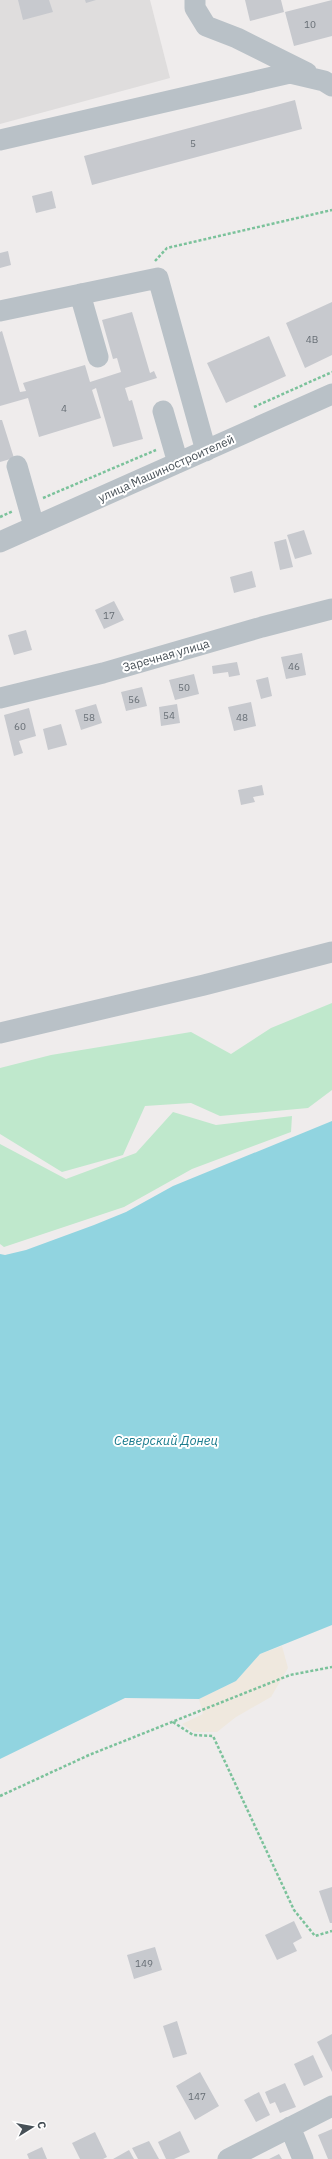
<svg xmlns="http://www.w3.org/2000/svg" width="332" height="2159" font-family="'IBM Plex Sans',sans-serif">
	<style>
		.education { fill: #dfdddd }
		.green { fill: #bfe8cc }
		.sand { fill: #efe8de }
		.water { fill: #91d4e0 }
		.building { fill: #c7c9ce }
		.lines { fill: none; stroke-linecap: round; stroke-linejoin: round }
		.path { stroke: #7bc29b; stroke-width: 2.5; stroke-dasharray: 3 2; stroke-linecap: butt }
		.minor { stroke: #b9c1c7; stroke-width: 21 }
		.labels { text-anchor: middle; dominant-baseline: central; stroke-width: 4; stroke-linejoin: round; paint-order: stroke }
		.number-label { font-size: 10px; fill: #676e75 }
		.street-label { font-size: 12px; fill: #475057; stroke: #fff }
		.water-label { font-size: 13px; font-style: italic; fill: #1b7c8d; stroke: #fff }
	</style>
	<rect width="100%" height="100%" fill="#efecec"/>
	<!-- education -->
	<path class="education" d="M0,0H150L170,78L0,124Z"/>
	<!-- green -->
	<path class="green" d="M332,1003V1090L308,1108L220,1116L191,1103L145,1106L123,1155L62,1172L0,1134V1068L51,1055L191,1032L231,1054L271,1028Z
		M173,1112L216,1125L292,1116L291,1132L192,1169L124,1207L4,1247L0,1244V1144L66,1179L136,1153Z"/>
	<!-- sand -->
	<path class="sand" d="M282,1646L288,1668L271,1697L236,1717L217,1732H194L182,1724L203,1714L199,1699L236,1681L260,1654Z"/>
	<!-- water -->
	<path class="water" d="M332,1121V1625L260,1654L236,1681L199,1699L125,1698L0,1759V1254L5,1255L26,1250L94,1225L126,1212L173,1186Z"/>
	<!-- building -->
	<path class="building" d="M18,0H49L53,12L23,20Z
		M85,0H96L86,3Z
		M245,0H281L284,12L250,21Z
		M332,0V36L294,46L285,12Z
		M295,100L302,129L92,185L84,156Z
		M52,191L56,208L36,213L32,196Z
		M8,251L11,265L0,268V253Z
		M332,302V355L305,368L286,323Z
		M132,312L150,373L154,371L157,378L125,388L129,401L132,400L143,439L113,447L96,388L92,390L101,418L39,437L28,398L0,406V332L2,331L20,392L26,391L23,383L85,365L90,382L121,372L117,358L113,359L102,320Z
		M269,336L286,376L226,403L207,363Z
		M0,420H2L14,458L0,462Z
		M304,530L312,554L295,559L287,535Z
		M286,539L293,567L280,570L274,542Z
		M252,571L256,587L234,593L230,577Z
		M114,601L124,620L104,629L95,610Z
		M26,630L32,650L14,655L8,635Z
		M302,653L306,675L286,679L281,657Z
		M237,662L240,675L229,677L228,672L213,674L212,666Z
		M194,674L199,694L175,700L169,680Z
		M268,677L272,696L261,699L256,680Z
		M142,687L147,706L126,711L121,692Z
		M251,702L256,726L234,731L228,707Z
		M96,704L102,723L81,730L75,710Z
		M177,704L180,723L161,726L159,707Z
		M29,708L36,736L19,741L23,753L14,756L4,715Z
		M61,724L67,745L48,750L43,729Z
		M262,785L264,795L253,797L255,802L241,805L238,790Z
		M332,1887V1923H330L319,1891Z
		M294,1921L302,1938L293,1943L297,1951L277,1960L265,1935Z
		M155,1947L162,1970L134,1979L127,1955Z
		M177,2021L187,2054L173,2058L163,2026Z
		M332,2034V2072L317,2042Z
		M313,2055L323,2077L304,2086L294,2064Z
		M200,2072L219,2106L195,2120L176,2086Z
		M285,2083L296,2107L280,2113L275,2102L270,2104L265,2092Z
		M259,2092L270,2115L256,2122L244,2100Z
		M332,2129V2159H328L318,2135Z
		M180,2131L190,2152L174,2159H166L158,2142Z
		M95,2132L107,2157L103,2159H80L72,2143Z
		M149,2141L159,2159H138L132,2148Z
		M42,2147L47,2159H29L27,2154Z
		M129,2150L134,2159H113Z
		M279,2154L282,2159H269Z"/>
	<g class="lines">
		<!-- path -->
		<path class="path" d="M155,261L167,248L332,210
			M254,407L332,372
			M43,498L156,450
			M0,517L13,511
			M173,1722L193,1735L213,1736L294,1910L315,1936L332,1931
			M0,1796L89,1755L290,1675L332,1667"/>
		<!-- minor -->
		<path class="minor" d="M195,0V8L206,26L237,38L307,73
			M0,140L290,73L324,81L332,86
			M80,294L98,357
			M0,311L158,278L206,451
			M163,411L178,463
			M17,466L34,526
			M0,542L332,394
			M0,698L103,673L262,627L332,609
			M0,1033L204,985L332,952
			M290,2127L303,2159
			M228,2159L332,2106"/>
	</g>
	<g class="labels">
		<!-- number labels -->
		<g class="number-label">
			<text x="310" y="24">10</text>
			<text x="193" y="143">5</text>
			<text x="312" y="339">4В</text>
			<text x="64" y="408">4</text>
			<text x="109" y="615">17</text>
			<text x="294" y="666">46</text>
			<text x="184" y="687">50</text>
			<text x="134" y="699">56</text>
			<text x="169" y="715">54</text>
			<text x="89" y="717">58</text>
			<text x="242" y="717">48</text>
			<text x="20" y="726">60</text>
			<text x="144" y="1963">149</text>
			<text x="197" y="2096">147</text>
		</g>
		<!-- street labels -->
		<g class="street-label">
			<text transform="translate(166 468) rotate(-24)">улица Машиностроителей</text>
			<text transform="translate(166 655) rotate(-16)">Заречная улица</text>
		</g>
		<!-- water labels -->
		<g class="water-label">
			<text x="166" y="1440">Северский Донец</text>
		</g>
	</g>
	<!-- north arrow -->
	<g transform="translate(32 2127) rotate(79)" stroke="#ffffff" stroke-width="3" paint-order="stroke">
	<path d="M0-3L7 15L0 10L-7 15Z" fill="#475057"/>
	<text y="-6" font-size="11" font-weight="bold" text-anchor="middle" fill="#475057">С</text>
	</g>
</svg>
